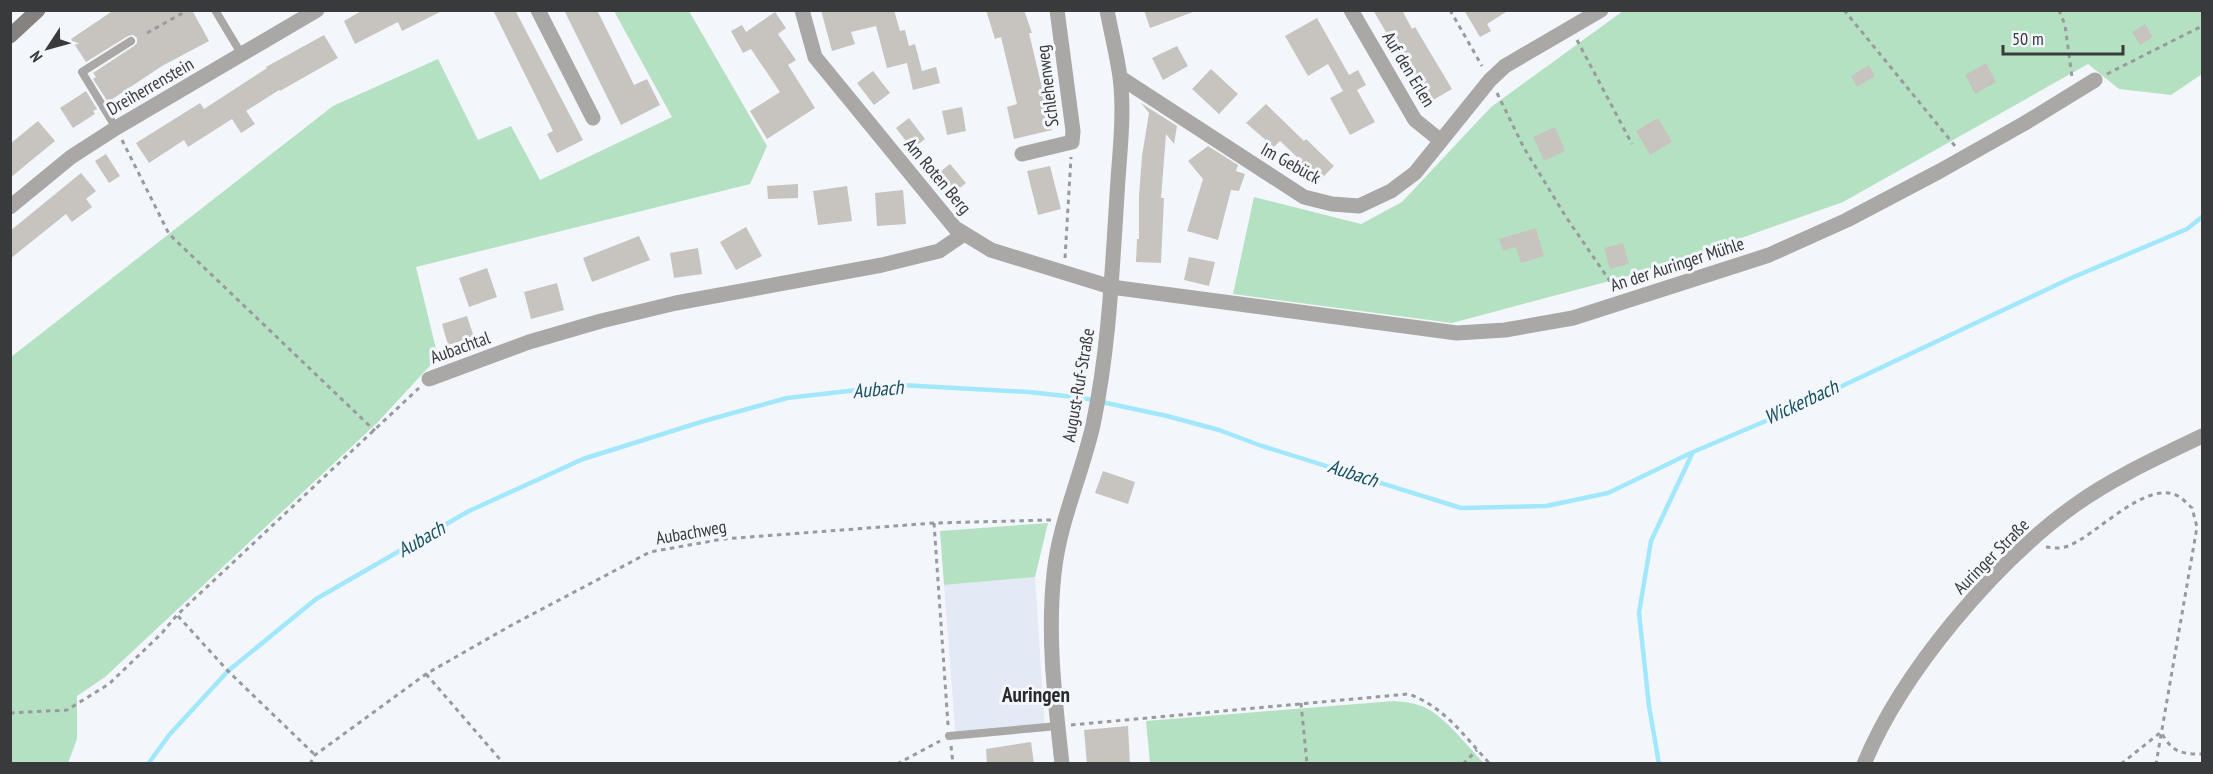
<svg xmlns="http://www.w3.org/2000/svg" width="2213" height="774" font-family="'PT Sans Narrow',sans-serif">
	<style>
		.built { fill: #e3eaf5 }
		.green { fill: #b5e1c3 }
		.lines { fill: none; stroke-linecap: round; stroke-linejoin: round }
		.stream { stroke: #a2e8fd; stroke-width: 4.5 }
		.building { fill: #c7c4bf }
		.path { stroke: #989a9e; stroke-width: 3; stroke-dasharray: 4.5 4.5; stroke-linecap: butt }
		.service { stroke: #a9a8a6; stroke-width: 8 }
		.minor { stroke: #a9a8a6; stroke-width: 15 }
		.tertiary { stroke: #a9a8a6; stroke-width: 15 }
		.secondary { stroke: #858280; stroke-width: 15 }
		.labels { text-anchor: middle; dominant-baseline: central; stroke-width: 6; stroke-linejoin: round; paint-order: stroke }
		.street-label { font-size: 18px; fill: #393a3c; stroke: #f3f6fb }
		.water-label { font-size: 20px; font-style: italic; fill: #175160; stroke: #f3f6fb }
		.quarter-label { font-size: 21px; font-weight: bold; fill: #282a2d; stroke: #f3f6fb }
	</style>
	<rect width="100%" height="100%" fill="#f3f6fb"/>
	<!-- built -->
	<path class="built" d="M1035,577L1045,731L956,740L944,585Z"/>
	<!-- green -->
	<path class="green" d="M614,11H689L767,146L750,184L416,267L438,357L377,423L105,677L77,696V739L68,763H11V357L333,106L438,59L478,140L511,126L540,180L672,117Z
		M1623,11H2202V74L2171,95L2119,89L2088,64L1843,202L1651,270L1452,323L1233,294L1254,197L1361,224L1402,202L1491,107Z
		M1048,523L1035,577L944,585L940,531Z
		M1394,701C1405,702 1416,703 1426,708C1446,718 1468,747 1484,763H1150L1146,721Z"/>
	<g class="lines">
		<!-- stream -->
		<path class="stream" d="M148,764L170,734L228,671L316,599L469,511L583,459L704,421L787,398L901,385L1029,392L1083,398L1167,416L1219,430L1262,446L1461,508L1546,506L1608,493L1693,452
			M1659,764L1649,706L1639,613L1651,541L1693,452L1789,411L2069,279L2187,229L2202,217"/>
	</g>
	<!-- building -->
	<path class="building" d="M114,10H192L209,41L162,66L108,102L93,79L96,77L93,73L134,46L137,43V38L133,35L128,36L86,62L71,39Z
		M363,10H444L402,31L398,22L355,44L344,21Z
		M493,10H515L583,140L557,153L547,134L553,131Z
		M564,10H597L634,85L647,79L660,105L621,125Z
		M821,10H894L900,31L905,30L909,46L915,44L922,71L936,67L940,83L913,90L907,63L887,68L876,26L851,32L855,44L832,51Z
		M986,10H1024L1032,33H1029L1052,130L1014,139L1007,107L1017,104L1001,37L995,39Z
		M1144,10H1193V12L1150,28Z
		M1373,10H1402L1412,29L1415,27L1452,89L1428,103Z
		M1464,10H1509L1487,24L1491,31L1480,37Z
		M775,12L786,28L778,34L796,60L788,65L815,108L767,139L750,111L780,92L751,49L743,53L731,31L742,25L746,32Z
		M1317,18L1349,75L1358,70L1366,85L1357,90L1375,122L1350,135L1330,98L1343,91L1328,64L1308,76L1285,36Z
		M2145,24L2153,37L2140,45L2132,32Z
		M324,35L338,58L280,91L279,90L246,111L255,124L241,133L232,119L188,147L184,140L149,163L136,143L200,103L204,109L267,68L266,67Z
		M1177,46L1188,66L1163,80L1152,58Z
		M1986,63L1996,82L1975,94L1965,75Z
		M1869,65L1875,76L1857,87L1851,76Z
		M1211,69L1238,94L1219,114L1192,89Z
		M873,71L890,93L874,105L857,83Z
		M86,91L97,109L93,111L95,114L73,128L60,108Z
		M1141,103L1177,126L1174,144L1166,134L1161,198H1164L1161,263L1136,262L1137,239H1139V196L1142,156L1149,113Z
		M1266,104L1304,141L1306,139L1334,166L1317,183L1297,163L1298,158L1280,141L1274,147L1246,123Z
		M962,107L966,131L947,135L942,111Z
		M909,118L925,139L912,149L896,128Z
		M1658,118L1672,142L1650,155L1636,131Z
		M38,121L55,141L10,178V144Z
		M1555,127L1565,151L1544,161L1533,137Z
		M1208,146L1238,165L1236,171L1245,174L1239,191L1231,190L1218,240L1187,231L1203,179L1188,161Z
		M106,154L120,176L109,183L95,161Z
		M950,164L966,183L952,194L937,174Z
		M1050,166L1061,209L1038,215L1027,171Z
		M81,173L96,191L86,199L92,207L72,222L66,214L10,259V231Z
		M798,184V198L768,199L767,186Z
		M847,186L852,221L818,225L813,191Z
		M903,190L906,224L877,226L875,193Z
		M746,227L762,256L736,270L720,242Z
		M1536,228L1544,256L1521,263L1516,247L1503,251L1499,239Z
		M639,236L650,260L592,282L583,258Z
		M1623,243L1629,264L1610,269L1604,248Z
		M698,248L702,274L674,278L670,253Z
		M1189,257L1215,262L1209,286L1184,280Z
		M487,268L497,297L469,307L459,278Z
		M557,283L564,310L531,319L524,292Z
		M467,316L474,337L448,345L442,324Z
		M1103,471L1135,482L1128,504L1095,493Z
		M1128,726L1130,764H1087L1084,730Z
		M1031,742L1034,764H987L986,749Z"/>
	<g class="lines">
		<!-- path -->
		<path class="path" d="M1450,10L1482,66
			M1844,10L1955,146
			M2059,10L2065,25L2072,77
			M147,33L188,10
			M1577,40L1632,144
			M2107,74L2202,26
			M1497,93L1524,148L1566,217L1616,290
			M122,140L169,234L375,431
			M1065,258L1071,157
			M934,523L948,725
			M2046,547C2053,548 2061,549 2068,546C2097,535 2146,479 2178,496C2183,499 2188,504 2192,508L2197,527L2156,764
			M178,616L228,671L315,755
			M426,674L504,764
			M1301,703L1307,764
			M10,713L67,710L109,684L162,633L177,615L419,388
			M1071,725L1408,694C1444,706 1465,737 1490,764
			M951,746L953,764
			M310,764L315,755L426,674L510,626L650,552L723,539L934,523L1051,520
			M897,764L940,741
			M1463,764L1477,750
			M2121,764L2161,732C2172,752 2180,754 2202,754"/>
		<!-- service -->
		<path class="service" d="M215,10L242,55
			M116,128L82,72L131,41
			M949,736L1058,726"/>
		<!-- minor -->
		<path class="minor" d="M538,10L593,118
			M802,10L815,57L955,228L991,250L1111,287L1457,333L1505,330L1573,318L1769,255L1847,220L1940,171L2025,123L2095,80
			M1351,10L1415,120L1441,141
			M1121,78L1304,197L1332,204L1359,206L1391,191L1415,173L1490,80L1505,66L1601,10
			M1022,154L1072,142L1073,131L1057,10
			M10,207L71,157L116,128L317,10
			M429,379L529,342L601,321L676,303L882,265L939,251L964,234"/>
		<!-- tertiary -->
		<path class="tertiary" d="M1062,764C1055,700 1047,637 1054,574C1059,523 1082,474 1093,425C1109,349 1112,272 1117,195C1119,157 1125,115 1120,77C1117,55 1111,32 1107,10
			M1864,764C1902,672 1994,563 2075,505C2114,477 2159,457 2202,436"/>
		<!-- secondary -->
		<path class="secondary" d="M10,36L38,10"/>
	</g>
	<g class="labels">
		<!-- street labels -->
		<g class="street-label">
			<text transform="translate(1409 69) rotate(59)">Auf den Erlen</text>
			<text transform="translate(150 86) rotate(-30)">Dreiherrenstein</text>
			<text transform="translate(1047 86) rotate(-97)">Schlehenweg</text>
			<text transform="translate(1291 163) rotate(29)">Im Gebück</text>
			<text transform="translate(938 176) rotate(50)">Am Roten Berg</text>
			<text transform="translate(1677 264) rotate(-18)">An der Auringer Mühle</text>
			<text transform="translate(460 347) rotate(-20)">Aubachtal</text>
			<text transform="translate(1078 385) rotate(-80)">August-Ruf-Straße</text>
			<text transform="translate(691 532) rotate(-10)">Aubachweg</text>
			<text transform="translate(1991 556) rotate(-45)">Auringer Straße</text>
		</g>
		<!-- water labels -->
		<g class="water-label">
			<text transform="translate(878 389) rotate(-5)">Aubach</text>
			<text transform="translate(1801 402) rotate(-25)">Wickerbach</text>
			<text transform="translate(1353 473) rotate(18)">Aubach</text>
			<text transform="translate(421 539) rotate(-30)">Aubach</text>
		</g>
		<!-- quarter labels -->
		<g class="quarter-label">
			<text x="1036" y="694">Auringen</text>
		</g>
	</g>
	<!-- border -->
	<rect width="2213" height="774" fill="none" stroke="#393a3c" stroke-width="24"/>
	<!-- north arrow -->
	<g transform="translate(48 48) rotate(234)" stroke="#f3f6fb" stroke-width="4.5" paint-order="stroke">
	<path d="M0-4.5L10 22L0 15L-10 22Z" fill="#393a3c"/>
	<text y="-9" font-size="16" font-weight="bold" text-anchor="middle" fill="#393a3c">N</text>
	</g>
	<!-- scale -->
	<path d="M2003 45v9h120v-9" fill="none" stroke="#393a3c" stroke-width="3"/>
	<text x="2012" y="45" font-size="18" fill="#393a3c" stroke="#f3f6fb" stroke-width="4.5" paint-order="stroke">50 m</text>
</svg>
